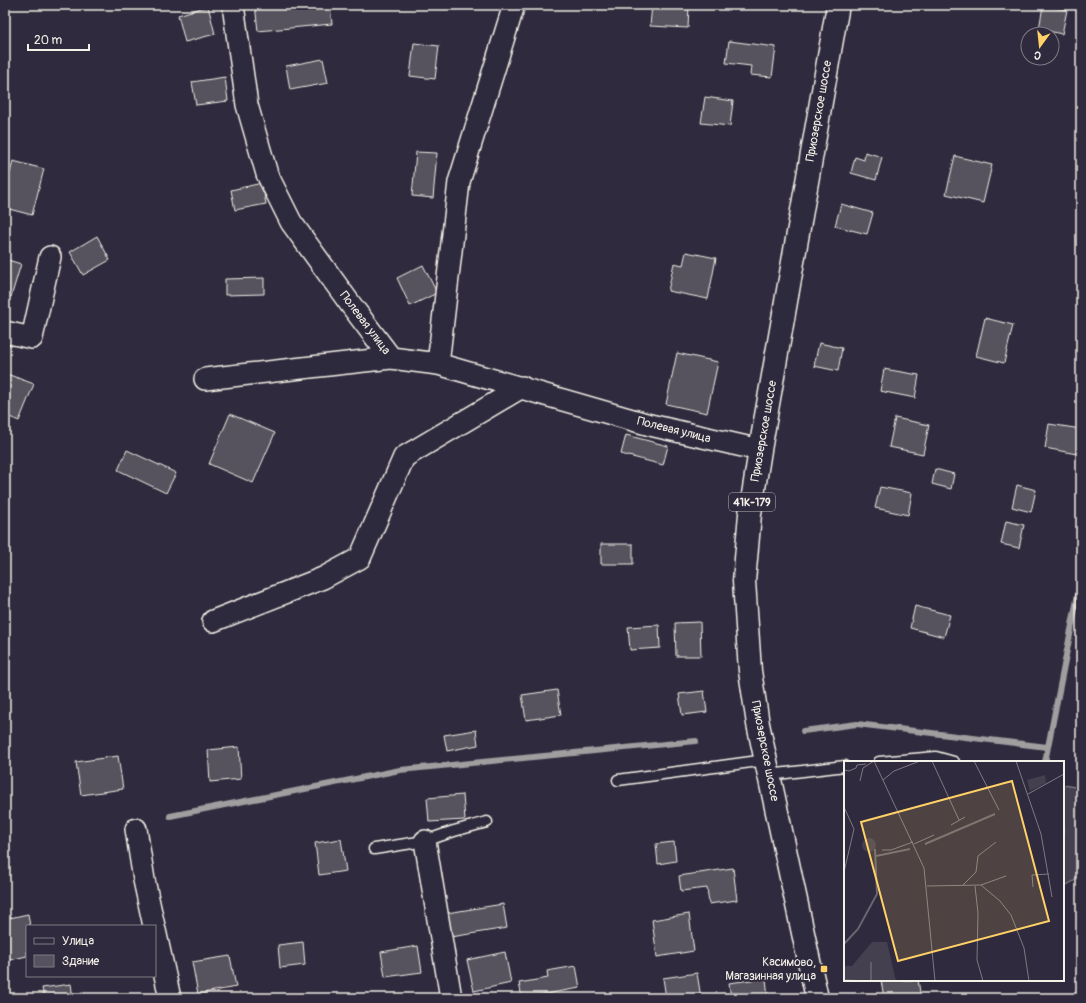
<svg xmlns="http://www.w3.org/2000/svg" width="1086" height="1003" font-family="Pangolin,sans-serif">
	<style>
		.green { fill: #454050; stroke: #9c989c }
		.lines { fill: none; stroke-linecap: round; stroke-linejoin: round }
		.stream { stroke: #a19ea0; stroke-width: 6 }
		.building { fill: #56525f; stroke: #f4f1e8 }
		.service-casing { stroke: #f4f1e8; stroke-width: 13 }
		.minor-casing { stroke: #f4f1e8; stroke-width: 24 }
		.primary-casing { stroke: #f4f1e8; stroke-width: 25 }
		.service { stroke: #2f2a3d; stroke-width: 10 }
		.minor { stroke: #2f2a3d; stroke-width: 21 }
		.primary { stroke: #2f2a3d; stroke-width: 22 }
		.poi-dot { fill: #ffd166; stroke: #2f2a3d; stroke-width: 1.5 }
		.labels { text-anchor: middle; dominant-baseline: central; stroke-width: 4; stroke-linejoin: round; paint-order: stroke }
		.shield { fill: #2f2a3d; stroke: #b9b5b5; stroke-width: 1 }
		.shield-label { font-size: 11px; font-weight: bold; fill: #f4f1e8 }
		.street-label { font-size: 12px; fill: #f4f1e8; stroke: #2f2a3d }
		.poi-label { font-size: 12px; fill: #f4f1e8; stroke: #2f2a3d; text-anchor: end }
		.inset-river { fill: none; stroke: #6a6670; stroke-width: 2 }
		.inset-road { fill: none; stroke: #7e7a81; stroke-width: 1 }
		.view { fill: #ffd166; fill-opacity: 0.15; stroke: #ffd166; stroke-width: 2 }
		.inset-edge { fill: none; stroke: #f4f1e8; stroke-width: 2 }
	</style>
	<rect width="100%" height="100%" fill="#2f2a3d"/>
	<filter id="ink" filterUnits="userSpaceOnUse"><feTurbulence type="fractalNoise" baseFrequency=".025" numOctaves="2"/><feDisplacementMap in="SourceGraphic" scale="8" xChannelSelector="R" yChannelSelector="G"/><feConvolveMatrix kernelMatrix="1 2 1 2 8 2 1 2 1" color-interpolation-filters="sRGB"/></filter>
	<g filter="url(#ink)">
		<!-- green -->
		<path class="green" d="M1063,785L1081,788V877L1063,887Z"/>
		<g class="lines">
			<!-- stream -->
			<path class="stream" d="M803,731L857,724L1047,747
				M1045,762L1081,579
				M170,816L400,770L696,741"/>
		</g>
		<!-- building -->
		<path class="building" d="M255,5H330L332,24L258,31Z
			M652,5H689L688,28L650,26Z
			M208,6L215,34L185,42L178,15Z
			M1043,6L1067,10L1062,34L1039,29Z
			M729,41L776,47L772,77L750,75L751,66L726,63Z
			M414,43L439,46L435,79L410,76Z
			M323,59L328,83L290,90L286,66Z
			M225,77L228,101L196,105L192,82Z
			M705,97L733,101L730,126L701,123Z
			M416,152L437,153L433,198L412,196Z
			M865,152L882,157L876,180L851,173L855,157L864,160Z
			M955,156L992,165L983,203L946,194Z
			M13,161L44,169L32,215L5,208V194Z
			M262,183L266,204L235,210L231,190Z
			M841,204L873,213L867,234L835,226Z
			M97,236L110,260L83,275L70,252Z
			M686,252L716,258L708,299L668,291L674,263L683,265Z
			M5,259L21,264L11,297L5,295Z
			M423,265L437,293L410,306L397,278Z
			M264,278V294L225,295V279Z
			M985,318L1013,325L1004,363L976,356Z
			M819,343L842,348L838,371L814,366Z
			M677,353L718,362L707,413L666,404Z
			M884,369L919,375L915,398L880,391Z
			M7,374L34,384L19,421L5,415V379Z
			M230,414L275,433L253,483L209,464Z
			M895,418L929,425L923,454L889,447Z
			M1049,424L1081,429L1077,454L1045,448Z
			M626,435L668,446L663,465L621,454Z
			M127,450L176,473L166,493L118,470Z
			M935,469L954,474L951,489L932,484Z
			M1017,485L1036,490L1031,512L1012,507Z
			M880,487L912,493L908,515L875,508Z
			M1006,521L1024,525L1019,548L1001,544Z
			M601,544H633V564H601Z
			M915,606L950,615L944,637L910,628Z
			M700,622L701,656H676L675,623Z
			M659,625L660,648L630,650L628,627Z
			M557,690L561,715L526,720L522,695Z
			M704,691L707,712L682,715L679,694Z
			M476,730L478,745L447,751L444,735Z
			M239,747L241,779L210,782L208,750Z
			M118,756L123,789L81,795L76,762Z
			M463,795L465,820L429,822L427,798Z
			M341,839L346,871L319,875L315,843Z
			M674,842L676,861L658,864L656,844Z
			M733,868L737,900L709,904L707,888L681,891L679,876Z
			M503,904L507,928L451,937L447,913Z
			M28,914L30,926H27V956L5,961V919Z
			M689,914L694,951L657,957L652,920Z
			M303,942L305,965L280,968L278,945Z
			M418,946L422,972L385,977L381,952Z
			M505,952L511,983L474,991L467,960Z
			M230,956L236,987L198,994L192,962Z
			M576,966L580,988L522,998L519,983L548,978L547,971Z
			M697,973L701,998H666L663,978Z
			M766,978L768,998H731L729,983Z
			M881,980H918L921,998H884Z
			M71,984L73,998H44L42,988Z"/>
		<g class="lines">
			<defs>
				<path id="service" d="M879,762L936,757L954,762
					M769,775L845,766
					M618,780L766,760
					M374,849L425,841L454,831L487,822"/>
				<path id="minor" d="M233,5L247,105L267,174L291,222L351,305L391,358L438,364L650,425L760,450
					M5,332L32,338L50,257
					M438,364L459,182L514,5
					M205,379L391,358
					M213,621L323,578L360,558L404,457L522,387
					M136,829L144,880L154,926
					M425,841L451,998
					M155,930L170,998"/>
				<path id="primary" d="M817,998L758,724L750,671L744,581L750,514L760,450L838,5"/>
			</defs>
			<!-- service casing -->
			<use href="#service" class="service-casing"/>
			<!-- minor casing -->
			<use href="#minor" class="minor-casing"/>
			<!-- primary casing -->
			<use href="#primary" class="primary-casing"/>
			<!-- service -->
			<use href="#service" class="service"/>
			<!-- minor -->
			<use href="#minor" class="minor"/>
			<!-- primary -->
			<use href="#primary" class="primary"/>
		</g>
	</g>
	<!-- markers -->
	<rect class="poi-dot" x="820" y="965" width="8" height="8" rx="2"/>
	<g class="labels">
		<!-- shield labels -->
		<rect class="shield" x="729" y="493" width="46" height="18" rx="3"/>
		<g class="shield-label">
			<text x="752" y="502">41К-179</text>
		</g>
		<!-- street labels -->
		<g class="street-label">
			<text transform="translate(819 111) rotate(-80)">Приозерское шоссе</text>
			<text transform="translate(365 323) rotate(53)">Полевая улица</text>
			<text transform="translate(674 430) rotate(14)">Полевая улица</text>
			<text transform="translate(764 431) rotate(-80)">Приозерское шоссе</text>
			<text transform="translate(765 751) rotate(79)">Приозерское шоссе</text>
		</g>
		<!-- poi labels -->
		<g class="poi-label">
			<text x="816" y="962">Касимово,<tspan x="816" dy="14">Магазинная улица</tspan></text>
		</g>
	</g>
	<!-- overview -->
	<g transform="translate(844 761)">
		<rect width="220" height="220" fill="#2f2a3d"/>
		<path d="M201,14L202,22L186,30L183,19ZM18 84a7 7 0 1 1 14 0a7 7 0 1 1-14 0ZM28,181H43L52,220H0V205H8Z" fill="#454050"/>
		<path class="inset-river" d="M81,83L151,53M32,95L66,88M0,183L14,168L33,133L31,88"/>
		<path class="inset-road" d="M30,0L80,107L91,220M88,0L115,59M130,0L155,49M172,0L197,73L208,136M0,9L5,10L12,7L13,4L22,3M39,19L50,10L76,0M16,20L19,7L30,0M184,33L220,13M0,46L10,68L0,111M107,64L121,56M70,83L90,74M38,89H47L69,81M137,124L162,115M83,125L137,124L156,140L167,154L180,187L185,220M118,125L132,111L134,95L152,81M131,125L134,152L133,199L139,220M189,126L188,114L205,113M27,201V219M0,219L29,220"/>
		<path class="view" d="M168,20L205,160L54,200L17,61Z"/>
		<rect width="220" height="220" class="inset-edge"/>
	</g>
	<!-- margin -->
	<rect width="1086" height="1003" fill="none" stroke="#2f2a3d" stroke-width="20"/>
	<rect x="10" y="10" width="1066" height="983" fill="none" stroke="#f4f1e8" stroke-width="1.5" filter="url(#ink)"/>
	<!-- legend -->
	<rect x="26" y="925" width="130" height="52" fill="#2f2a3d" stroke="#7e7a81"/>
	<rect x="34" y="938" width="20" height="6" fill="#2f2a3d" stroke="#7e7a81"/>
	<text x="62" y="945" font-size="12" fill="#f4f1e8">Улица</text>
	<rect x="34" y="955" width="20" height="12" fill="#56525f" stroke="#7e7a81"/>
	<text x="62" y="965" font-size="12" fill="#f4f1e8">Здание</text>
	<!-- north arrow -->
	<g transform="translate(1040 46) rotate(195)"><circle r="19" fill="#2f2a3d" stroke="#7e7a81"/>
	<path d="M0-3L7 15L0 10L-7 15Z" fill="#ffd166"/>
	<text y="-6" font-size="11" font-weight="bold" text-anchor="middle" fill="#f4f1e8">С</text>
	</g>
	<!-- scale -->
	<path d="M28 44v6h61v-6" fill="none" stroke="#f4f1e8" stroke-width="2"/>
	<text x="34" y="44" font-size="12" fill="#f4f1e8" stroke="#2f2a3d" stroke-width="3" paint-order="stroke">20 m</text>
</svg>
